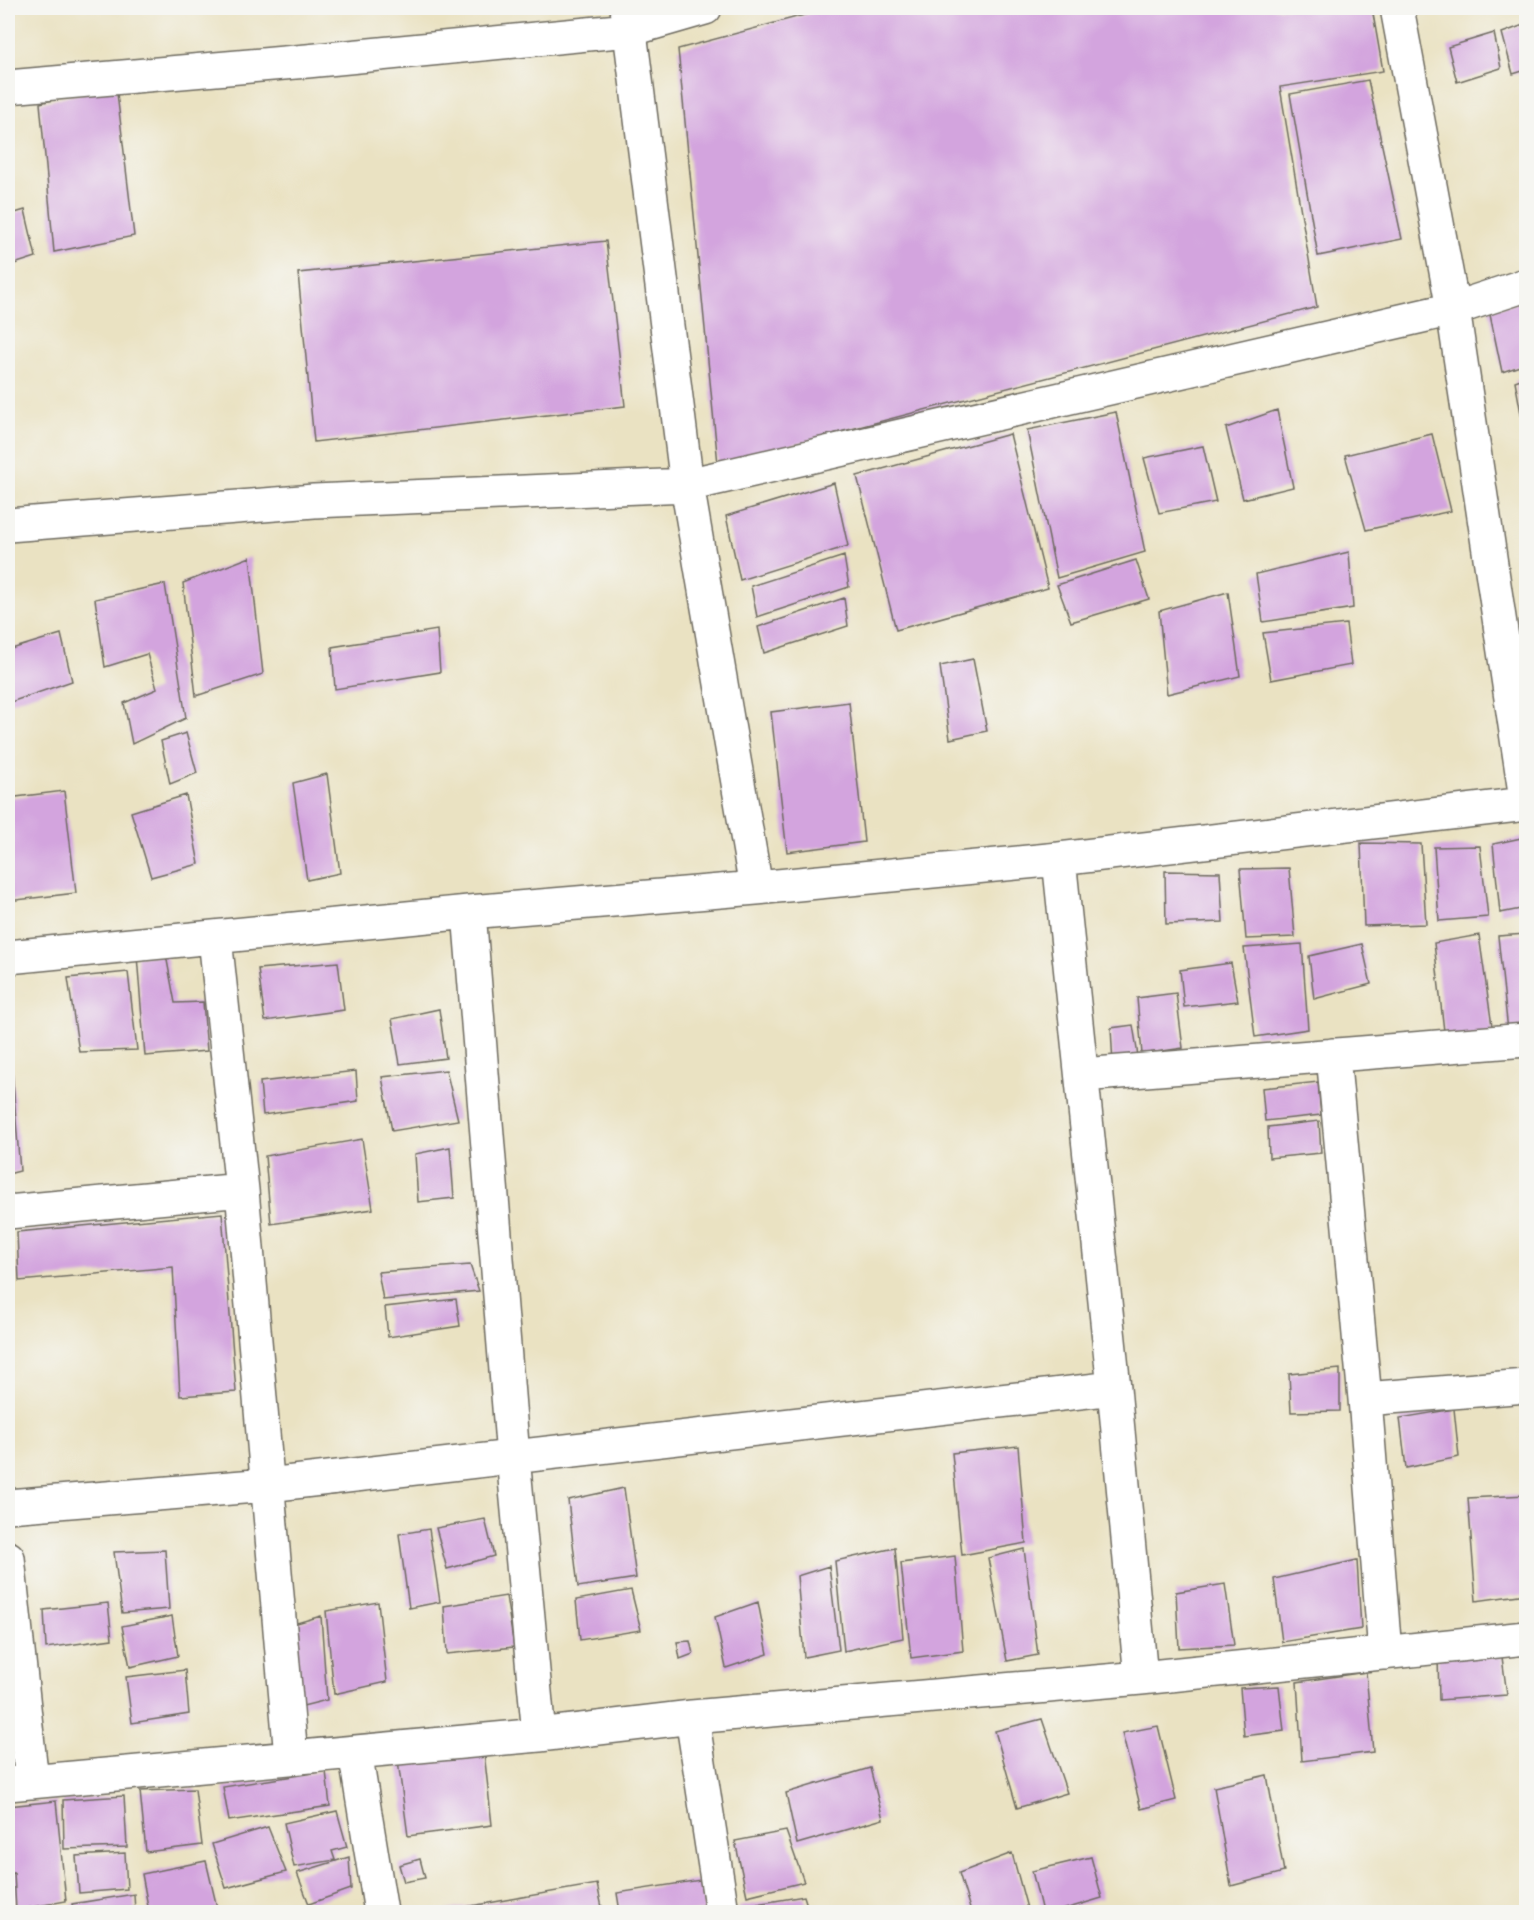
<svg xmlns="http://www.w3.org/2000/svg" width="1534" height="1920" font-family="Dekko,sans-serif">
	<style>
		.building { fill: #d3a4de }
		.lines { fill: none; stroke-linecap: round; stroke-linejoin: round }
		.street-casing { stroke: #6e6b60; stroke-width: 36 }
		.street { stroke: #fff; stroke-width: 33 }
	</style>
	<rect width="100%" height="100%" fill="#f6f6f2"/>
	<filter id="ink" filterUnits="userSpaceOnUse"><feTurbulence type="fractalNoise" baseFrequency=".0167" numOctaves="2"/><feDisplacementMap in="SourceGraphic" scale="12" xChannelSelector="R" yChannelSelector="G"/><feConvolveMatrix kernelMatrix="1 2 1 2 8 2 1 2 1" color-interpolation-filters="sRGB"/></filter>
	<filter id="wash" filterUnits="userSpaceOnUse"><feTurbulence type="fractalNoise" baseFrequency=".008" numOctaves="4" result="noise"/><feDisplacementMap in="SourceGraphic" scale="24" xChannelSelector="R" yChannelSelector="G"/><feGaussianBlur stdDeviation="1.35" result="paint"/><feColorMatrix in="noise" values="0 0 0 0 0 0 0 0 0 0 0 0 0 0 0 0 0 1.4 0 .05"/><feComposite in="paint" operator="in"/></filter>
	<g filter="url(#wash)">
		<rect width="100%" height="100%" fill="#eae2c2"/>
		<g id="blocks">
			<!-- building -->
			<path class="building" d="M830,8H1047L1048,9L1057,8H1372L1383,71L1280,87L1317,307L718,464L678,49Z
				M1526,24V70L1513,74L1502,33Z
				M1494,33L1501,68L1457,82L1448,47Z
				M1368,80L1402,239L1318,256L1290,94Z
				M116,85L134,236L54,252L40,103Z
				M25,210L36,257L8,266V215Z
				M606,241L625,406L314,442L298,273Z
				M1526,300V364L1502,372L1489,310Z
				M1526,377V435H1525L1515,381Z
				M1277,410L1293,487L1243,499L1226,428Z
				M1116,412L1145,552L1057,578L1027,430Z
				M1010,434L1048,588L896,630L857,476Z
				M1432,434L1451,511L1366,530L1345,455Z
				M1203,446L1216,502L1159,513L1144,458Z
				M834,483L848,546L740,580L726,516Z
				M1349,552L1353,608L1263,622L1256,574Z
				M844,556L849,587L757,617L751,586Z
				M250,557L263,674L196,696L183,583Z
				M1136,560L1149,599L1071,622L1057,585Z
				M165,584L186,718L132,744L124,703L157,689L147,654L105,667L95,599Z
				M1228,592L1240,676L1167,694L1159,611Z
				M844,598L848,626L764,653L758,627Z
				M1346,624L1351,665L1271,680L1263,633Z
				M437,630L440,672L335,689L332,647Z
				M61,634L72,681L8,703V650Z
				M973,659L987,731L950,739L940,666Z
				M849,702L864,842L787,852L771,712Z
				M186,733L197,773L170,784L161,741Z
				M327,774L340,873L307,880L293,783Z
				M64,791L76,893L8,901V798Z
				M186,795L199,864L151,877L131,812Z
				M1526,837V908L1500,913L1493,844Z
				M1361,843L1421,844L1426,924L1364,926Z
				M1480,846L1488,917L1439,921L1434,847Z
				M1289,868L1295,937L1246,939L1240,869Z
				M1165,871L1220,872L1223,922L1166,924Z
				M1526,934V1028L1508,1031L1498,936Z
				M1479,935L1493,1033L1445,1040L1434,943Z
				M1302,944L1308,1029L1255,1037L1244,948Z
				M1362,944L1371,984L1314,999L1309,956Z
				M166,955L175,1003L203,1002L207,1051L145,1056L137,956Z
				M338,962L344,1010L265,1021L258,969Z
				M1231,963L1238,1001L1184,1007L1180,970Z
				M128,972L137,1050L79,1052L68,978Z
				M1176,993L1183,1048L1142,1054L1137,998Z
				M439,1009L446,1058L400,1064L392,1019Z
				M1133,1025L1139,1062L1113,1065L1111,1028Z
				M12,1070L20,1171L8,1174V1071Z
				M446,1070L458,1120L392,1131L382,1077Z
				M356,1071L358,1101L263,1115L260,1082Z
				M1318,1082L1321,1115L1265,1121L1262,1088Z
				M1319,1121L1321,1153L1269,1158L1268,1127Z
				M362,1139L373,1209L271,1224L265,1156Z
				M450,1147L454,1198L418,1202L415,1154Z
				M222,1213L236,1392L180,1396L173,1267L19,1281L17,1232Z
				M470,1265L479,1291L383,1300L378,1272Z
				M456,1299L460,1326L388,1337L385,1307Z
				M1340,1369V1411L1291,1412L1289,1374Z
				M1454,1409L1459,1457L1406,1468L1400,1418Z
				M1018,1446L1026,1543L962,1555L952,1453Z
				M624,1488L636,1578L578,1587L568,1500Z
				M1526,1495V1594L1476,1601L1468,1498Z
				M485,1519L494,1556L447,1569L436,1528Z
				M429,1529L440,1602L409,1608L399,1534Z
				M895,1548L903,1638L844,1651L835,1561Z
				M1024,1549L1038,1655L1007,1661L988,1558Z
				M165,1550L169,1609L122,1613L114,1552Z
				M955,1556L963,1651L911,1658L901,1563Z
				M1357,1560L1361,1629L1282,1642L1274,1579Z
				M829,1566L839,1650L804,1657L797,1576Z
				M1225,1584L1234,1645L1179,1648L1176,1592Z
				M631,1590L641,1630L580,1640L576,1600Z
				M506,1596L514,1647L447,1654L444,1606Z
				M378,1602L387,1682L334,1694L326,1611Z
				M758,1602L768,1654L726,1668L715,1617Z
				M108,1603L112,1639L46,1648L44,1610Z
				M172,1616L178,1656L130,1667L122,1626Z
				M321,1616L327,1700L295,1708L290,1625Z
				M690,1641L693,1654L680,1659L677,1642Z
				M1438,1656L1502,1657L1507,1695L1439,1700Z
				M185,1670L189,1714L132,1723L126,1677Z
				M1366,1672L1373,1752L1302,1761L1297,1682Z
				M1279,1686L1284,1731L1244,1736L1240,1688Z
				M1042,1719L1067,1793L1017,1808L995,1731Z
				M1158,1726L1176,1800L1141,1809L1122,1733Z
				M484,1752L492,1825L408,1836L398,1761Z
				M870,1768L883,1819L797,1844L786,1793Z
				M326,1771L330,1806L229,1821L223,1787Z
				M1267,1775L1284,1872L1231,1886L1214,1787Z
				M195,1789L202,1845L146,1852L140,1791Z
				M124,1796L127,1847L64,1849L63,1800Z
				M56,1801L66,1901L16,1910L14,1873L8,1874V1806Z
				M337,1811L347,1847L332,1851L335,1860L294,1867L284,1823Z
				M268,1827L286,1872L226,1888L212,1844Z
				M786,1831L804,1882L747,1896L735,1841Z
				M125,1853L127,1889L79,1893L76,1856Z
				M1012,1853L1028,1912H971L959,1873Z
				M349,1857L351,1889L309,1904L297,1873Z
				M1091,1857L1102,1898L1055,1912H1042L1032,1871Z
				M420,1859L425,1878L404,1882L399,1865Z
				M206,1861L218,1912H149L142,1874Z
				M700,1880L705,1912H620L617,1893Z
				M597,1884L603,1912H443V1911Z
				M134,1894L135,1912H73L72,1904Z
				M804,1896L809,1912H739L738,1907Z"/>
		</g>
	</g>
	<g filter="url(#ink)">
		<use href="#blocks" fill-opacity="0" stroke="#6e6b60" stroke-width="1.5"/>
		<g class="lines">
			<defs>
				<path id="street" d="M627,8L687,485L756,888
					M1397,8L1453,309L1526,799
					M8,87L307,61L629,30L705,8
					M8,525L314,501L687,485L1453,309L1526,285
					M1059,859L1114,1388L1141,1678
					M469,912L513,1457L539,1735
					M215,938L242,1190L291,1757
					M8,957L469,912L756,888L1059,859L1526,804
					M1333,1055L1365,1399L1385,1653
					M1082,1075L1526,1040
					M8,1212L242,1190
					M1365,1399L1526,1386
					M8,1506L268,1485L1114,1388
					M8,1558L32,1782
					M692,1717L722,1912
					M355,1752L381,1912
					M8,1784L539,1735L692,1717L1141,1678L1526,1638"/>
			</defs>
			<!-- street casing -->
			<use href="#street" class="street-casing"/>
			<!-- street -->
			<use href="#street" class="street"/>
		</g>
	</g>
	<!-- margin -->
	<rect width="1534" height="1920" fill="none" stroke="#f6f6f2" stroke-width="30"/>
</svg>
